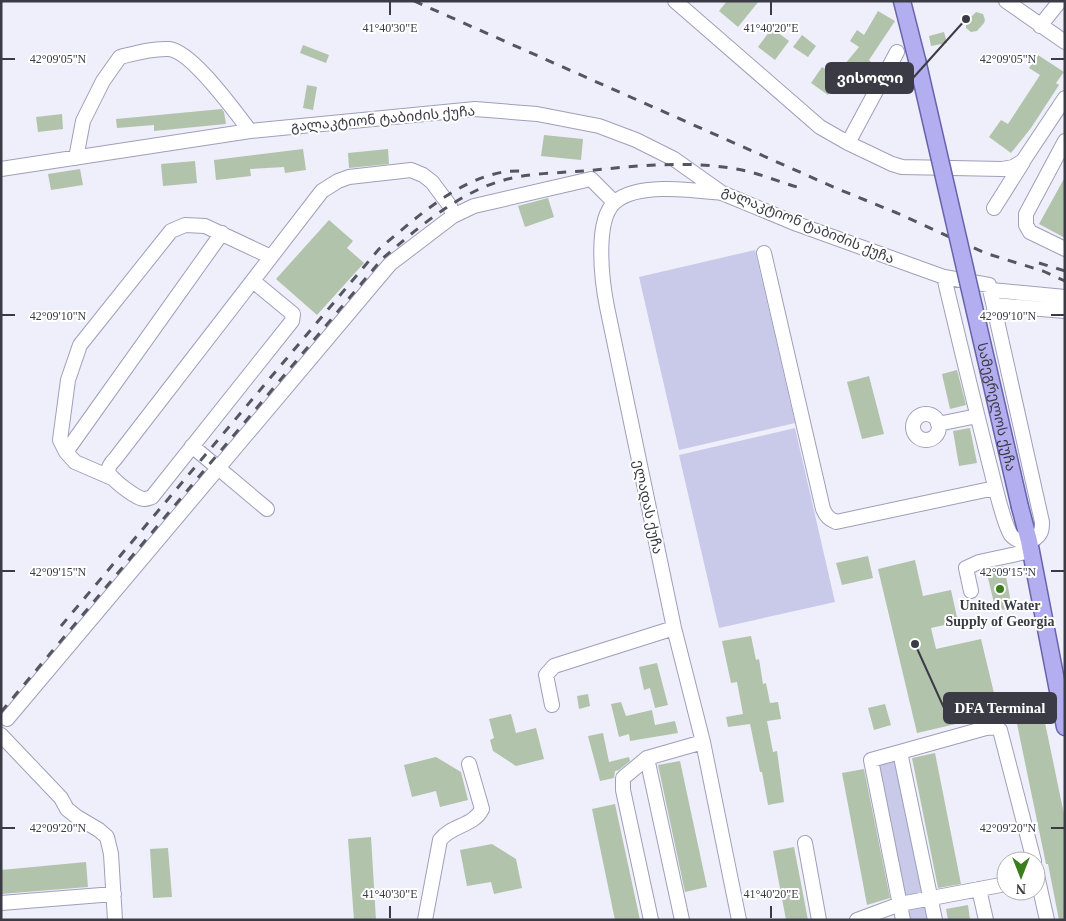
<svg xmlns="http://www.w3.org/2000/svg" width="1066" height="921" font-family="'Times New Roman','Noto Sans Georgian',serif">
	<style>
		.green { fill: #c9caea }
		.building { fill: #b1c3ab }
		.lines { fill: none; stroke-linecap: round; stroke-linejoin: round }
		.minor-casing { stroke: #9e9fba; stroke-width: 16 }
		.major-casing { stroke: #6863ad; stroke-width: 19 }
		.minor { stroke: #fff; stroke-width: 14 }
		.major { stroke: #b3aeef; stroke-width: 16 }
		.rail { stroke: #555560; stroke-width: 3; stroke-dasharray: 9 9; stroke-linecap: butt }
		.major-bridge-casing { stroke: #6863ad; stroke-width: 19; stroke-linecap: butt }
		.major-bridge { stroke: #b3aeef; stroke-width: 16 }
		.ticks { fill: none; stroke: #3b3b46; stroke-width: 2 }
		.poi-dot { fill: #3b7c1c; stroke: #fff; stroke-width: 2 }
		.labels { text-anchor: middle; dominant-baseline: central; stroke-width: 4; stroke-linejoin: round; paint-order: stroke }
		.street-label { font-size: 14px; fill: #3b3b46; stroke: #fff }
		.poi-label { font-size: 14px; font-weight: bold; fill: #3b3b46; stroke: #fff }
		.ticks-label { font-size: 12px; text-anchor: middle; fill: #3b3b46; stroke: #fff; stroke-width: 4; stroke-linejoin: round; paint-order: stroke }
		.leader { fill: none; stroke: #3b3b46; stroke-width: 2 }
		.callout-dot { fill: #3b3b46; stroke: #fff; stroke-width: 2 }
		.callout { fill: #3b3b46; stroke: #3b3b46; stroke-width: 2 }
		.callout-label { font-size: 15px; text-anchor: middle; font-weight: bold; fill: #fff }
	</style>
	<rect width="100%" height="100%" fill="#eeeffa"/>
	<!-- green -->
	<path class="green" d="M755,250L795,423L679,450L639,277Z
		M795,428L835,602L719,628L679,455Z
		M900,752L935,920H903L871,760Z"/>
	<!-- building -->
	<path class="building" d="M727,1H759L738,27L719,11Z
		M878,11L895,21L869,60L874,65L863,79L845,64L859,47L850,41L857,30L864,35Z
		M976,12L983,14L985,20L984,23L977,31L971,32L966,28V22Z
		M772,28L789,41L775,60L758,47Z
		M944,32L947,43L931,46L929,36Z
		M802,35L816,46L808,57L793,47Z
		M303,45L329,55L326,63L300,53Z
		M1038,55L1064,72L1056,83L1059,85L1031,128L1011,153L989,137L1001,120L1008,124L1040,75L1029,68Z
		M822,67L840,78L828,95L811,83Z
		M307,85L317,87L313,110L303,108Z
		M222,109L224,112L226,124L154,131V125L117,128L116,119Z
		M62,114L63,129L38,132L36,117Z
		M544,135L583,139L581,160L541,156Z
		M303,149L306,170L285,173L284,167L250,169L251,176L216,180L214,160Z
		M388,149L389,164L349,168L348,153Z
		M195,161L197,183L163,186L161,164Z
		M80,169L83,185L51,190L48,174Z
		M1065,177V238L1039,224Z
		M548,198L554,217L525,227L518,206Z
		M329,220L353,241L347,248L364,263L317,315L276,279Z
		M957,370L966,405L950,409L942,374Z
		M869,376L884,434L862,439L847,382Z
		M970,428L977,463L959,466L953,431Z
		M868,556L873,578L842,585L836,563Z
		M915,560L923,596L951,590L958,622L931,628L936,649L981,639L999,714L917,733L878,569Z
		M1004,566L1012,608L996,611L986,570Z
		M751,636L756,660L759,659L763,684L766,683L770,703L778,702L781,719L767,721L773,752L777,751L784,802L768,805L762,772H760L750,724L728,727L726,717L743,714L737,682L731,683L722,641Z
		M657,663L668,705L655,708L650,688L644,690L639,667Z
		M588,694L590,706L579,709L577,696Z
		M621,702L626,716L652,710L655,725L675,721L678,733L630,741L629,734L619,737L611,704Z
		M885,704L891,725L874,730L868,708Z
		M511,714L516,733L536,728L544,759L516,766L493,751L490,740L494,738L489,719Z
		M1044,718L1065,819V920H1059L1048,864H1046L1017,724Z
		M603,733L609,762L629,757L630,761L619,770L615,771L614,778L600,781L588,736Z
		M935,753L961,884L938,888L912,758Z
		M436,757L461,772L468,800L440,807L436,791L412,797L404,765Z
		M680,761L707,887L685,892L658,765Z
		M864,769L890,898L867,905L842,773Z
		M615,804L640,920H615L592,809Z
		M371,837L376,920H354L348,839Z
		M492,844L516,859L522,888L494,894L491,882L467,886L460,850Z
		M794,847L808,920H786L773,851Z
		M168,848L172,897L153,898L150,849Z
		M86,862L88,887L1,894V870Z
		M968,905L970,920H948L946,909Z"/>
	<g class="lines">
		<defs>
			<path id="minor" d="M675,1L820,127L848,143L892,164L902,167L1002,169L1013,167L1023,161L1065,98
				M1006,1L1065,42
				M1040,26L1060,1
				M1065,141L1026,214V225L1030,232L1065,249
				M848,143L897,52
				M76,158L83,121L103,81L120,57C136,53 153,48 169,49C192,51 236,113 250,131
				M1,169L250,131L475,109L537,114L599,126L636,140L674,159L722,193L797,224L944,277L989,285L1042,522C1042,527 1042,532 1038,536C1031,544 1018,543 1011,535C1003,523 994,481 990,466C974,403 959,340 944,277
				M721,193C694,190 637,182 615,202C594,220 602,282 607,307L674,628L703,742L739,920
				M994,208L1023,162
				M764,253L823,509C826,516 829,519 836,522L995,488
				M253,281L293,314L292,321L152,497C149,498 147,499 144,499C138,500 111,479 109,473C107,468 111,463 115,459L322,191L338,181L349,177L411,170L423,175L432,182L450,206L453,216
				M991,290L1065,297
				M994,305L1065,311
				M913 427a13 13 0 1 1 26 0a13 13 0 1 1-26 0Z
				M938,424L977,416
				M192,446L267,509
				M66,452L222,233
				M112,478L75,462L66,452L60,440L68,380L80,345L171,231L185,225L205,226L271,257
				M971,591L966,568L979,562L1031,551
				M552,705L546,675L554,666L674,628
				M7,719L390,264L453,216L474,206L591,179L611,199L616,201
				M1,735L61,798L67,809L77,817L99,830L107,837L111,854L115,920
				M900,752L986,728L996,727L1000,730L1034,861
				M647,758L682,920
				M805,843L819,920
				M1036,871L1047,920
				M979,889L986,920
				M1,903L114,894
				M425,920L440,840C451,825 474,826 482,809L469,764
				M651,920L623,790V778L647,758L703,742
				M857,920L900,904L1006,884
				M903,920L871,760L900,752L935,920"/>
			<path id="major" d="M902,1L917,60
				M1020,507L1029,541L1065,727"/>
		</defs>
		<!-- minor casing -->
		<use href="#minor" class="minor-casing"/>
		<!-- major casing -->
		<use href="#major" class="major-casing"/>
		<!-- minor -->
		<use href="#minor" class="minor"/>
		<!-- major -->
		<use href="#major" class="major"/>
		<!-- rail -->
		<path class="rail" d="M414,1L838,189L897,213L985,253L1043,271L1065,281
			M1039,263L1065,271
			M61,626L379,249C415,219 455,181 503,172C510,171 518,171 526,171
			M1,712L382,259C415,230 458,193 501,181C527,173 557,173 584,171C637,166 693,159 746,171C763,175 780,182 797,187"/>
		<defs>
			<g id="major-bridge">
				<path id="s1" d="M917,60L1020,507"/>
			</g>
		</defs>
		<!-- major-bridge casing -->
		<use href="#major-bridge" class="major-bridge-casing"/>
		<!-- major-bridge -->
		<use href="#major-bridge" class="major-bridge"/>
	</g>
	<!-- ticks -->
	<path class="ticks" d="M390,2V15M771,2V15M2,59H15M1051,59H1064M2,315H15M1051,315H1064M2,571H15M1051,571H1064M2,828H15M1051,828H1064M390,906V918M771,906V918"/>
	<!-- markers -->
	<circle class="poi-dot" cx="1000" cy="589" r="5"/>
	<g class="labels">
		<!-- street labels -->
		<g class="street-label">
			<text transform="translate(383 119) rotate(-5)">გალაკტიონ ტაბიძის ქუჩა</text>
			<text transform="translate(808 225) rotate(22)">გალაკტიონ ტაბიძის ქუჩა</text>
			<text stroke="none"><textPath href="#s1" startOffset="356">სამეგრელოს ქუჩა</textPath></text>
			<text transform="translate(648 507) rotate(78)">ელადას ქუჩა</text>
		</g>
		<!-- poi labels -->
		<g class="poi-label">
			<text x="1000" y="605">United Water<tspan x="1000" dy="16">Supply of Georgia</tspan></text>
		</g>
	</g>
	<g class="ticks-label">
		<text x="390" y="32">41°40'30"E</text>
		<text x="771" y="32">41°40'20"E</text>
		<text x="1008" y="63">42°09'05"N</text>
		<text x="58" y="63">42°09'05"N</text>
		<text x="1008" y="320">42°09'10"N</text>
		<text x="58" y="320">42°09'10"N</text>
		<text x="1008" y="576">42°09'15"N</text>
		<text x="58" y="576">42°09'15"N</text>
		<text x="1008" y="832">42°09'20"N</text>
		<text x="58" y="832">42°09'20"N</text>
		<text x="390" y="898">41°40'30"E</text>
		<text x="771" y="898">41°40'20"E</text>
	</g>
	<!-- callouts -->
	<path class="leader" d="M966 19L913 78M915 644L944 708"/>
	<g class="callout-dot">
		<circle cx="966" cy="19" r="5"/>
		<circle cx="915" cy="644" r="5"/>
	</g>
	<g class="callout">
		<rect x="826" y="63" width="87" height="30" rx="5"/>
		<rect x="944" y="693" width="112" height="30" rx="5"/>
	</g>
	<g class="callout-label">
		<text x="870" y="83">ვისოლი</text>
		<text x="1000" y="713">DFA Terminal</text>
	</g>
	<!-- border -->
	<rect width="1066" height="921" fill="none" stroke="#3b3b46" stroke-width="5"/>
	<!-- north arrow -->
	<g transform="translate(1021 876) rotate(180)"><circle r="24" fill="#ffffff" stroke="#b1b1b5"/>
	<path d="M0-4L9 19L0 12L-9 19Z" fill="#3b7c1c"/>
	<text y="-8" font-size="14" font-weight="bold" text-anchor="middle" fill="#3b3b46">N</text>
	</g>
</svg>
